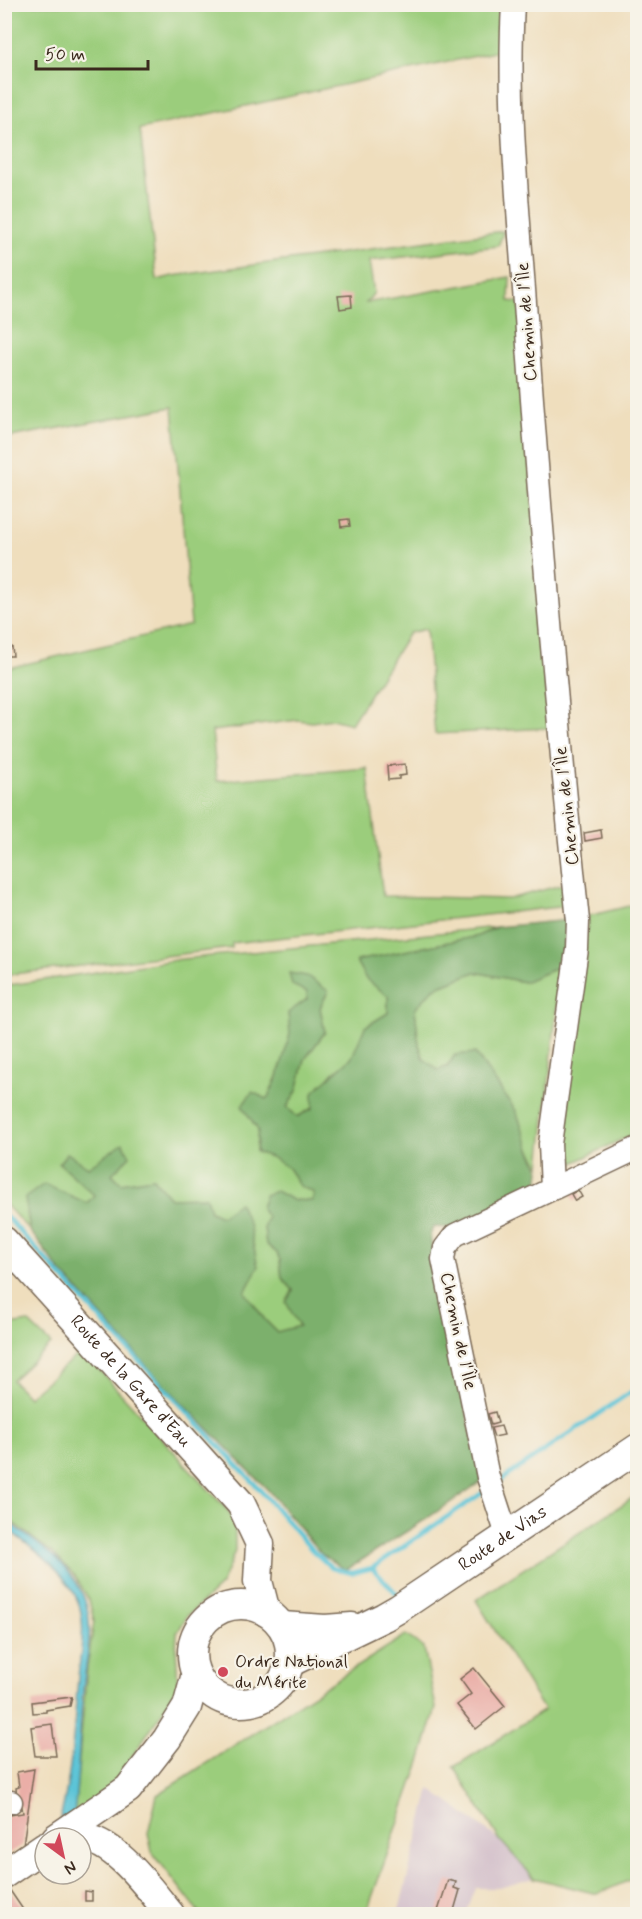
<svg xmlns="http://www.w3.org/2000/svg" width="642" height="1919" font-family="Mynerve,sans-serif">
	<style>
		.industrial { fill: #d1bdc9 }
		.green { fill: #9bcd7c; stroke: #6b7c4d; stroke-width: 1.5 }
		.forest { fill: #7cb06c; stroke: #5c6d45; stroke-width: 1.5 }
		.water { fill: #5bc4d7; stroke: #4b777a; stroke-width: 1.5 }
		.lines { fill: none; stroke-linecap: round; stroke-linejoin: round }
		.stream { stroke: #5bc4d7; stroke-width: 4.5 }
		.building { fill: #eaaea7 }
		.minor-casing { stroke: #7a6956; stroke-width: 25 }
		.major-casing { stroke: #7a6956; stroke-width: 31 }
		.minor { stroke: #fff; stroke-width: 22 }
		.major { stroke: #fff; stroke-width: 28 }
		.poi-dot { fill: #d1495b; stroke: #f7f3e8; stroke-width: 2 }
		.labels { text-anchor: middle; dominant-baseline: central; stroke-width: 4.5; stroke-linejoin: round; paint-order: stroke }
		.street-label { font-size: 18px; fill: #3b2a1e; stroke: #f7f3e8 }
		.poi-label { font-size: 18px; fill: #3b2a1e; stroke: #f7f3e8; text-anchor: start }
	</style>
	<rect width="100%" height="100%" fill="#f7f3e8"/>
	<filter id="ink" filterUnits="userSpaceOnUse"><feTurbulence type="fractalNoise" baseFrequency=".0167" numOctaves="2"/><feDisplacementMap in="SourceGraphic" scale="12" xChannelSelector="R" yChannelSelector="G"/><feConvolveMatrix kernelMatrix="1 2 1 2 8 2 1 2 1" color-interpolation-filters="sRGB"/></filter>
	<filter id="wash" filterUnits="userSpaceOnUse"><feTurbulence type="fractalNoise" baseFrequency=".008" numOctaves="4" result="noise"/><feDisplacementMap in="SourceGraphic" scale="24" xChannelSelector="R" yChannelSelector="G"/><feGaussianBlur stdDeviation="1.35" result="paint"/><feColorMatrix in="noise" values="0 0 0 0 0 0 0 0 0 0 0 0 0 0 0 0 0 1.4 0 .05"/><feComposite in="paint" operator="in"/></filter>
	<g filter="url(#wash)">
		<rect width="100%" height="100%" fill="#efdebd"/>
		<!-- industrial -->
		<path class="industrial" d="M430,1789L500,1840L534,1878L499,1888H476L466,1914H398Z"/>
		<!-- green -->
		<path class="green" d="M5,5H504L499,51L140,129L157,280L173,276L504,231L498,246L369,261L374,293L366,303L510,277L509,301L519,302L549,728L435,734L426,629L409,633L351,724L332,719L312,722L298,720L212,731L217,781L367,768L383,896L509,899L569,883L567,906L232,943V948L5,975L4,669L191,625L173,407L5,438Z
			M637,904V1132L565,1167L561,1135L588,916Z
			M497,927L478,936L356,961L366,979L388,996V1013L365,1027L353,1057L331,1075L313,1108L297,1117L287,1107L297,1091L305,1059L325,1032L320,1008L328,992H307V999L288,1013C289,1020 291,1029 290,1036C282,1076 256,1110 256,1152L273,1157L288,1168L300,1186L314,1193L312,1201L292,1200L276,1191L265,1195L261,1208L267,1217L264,1227L266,1244L277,1253L280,1260L282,1278L293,1290L287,1302L300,1326L277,1332L265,1320L245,1292L258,1267L239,1204L221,1216L210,1211L206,1197L170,1198L153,1178L121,1183L112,1174L88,1167L67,1153L59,1163L95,1195L87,1203L25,1198L30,1231L5,1204L4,986L182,959Z
			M561,966L540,1166L530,1149L516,1111L476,1054L455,1055L447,1067L438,1070L424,1059L419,1045L415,1009L434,988L475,972L524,982Z
			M28,1322L51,1344L12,1380L28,1397L82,1351L229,1512L235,1524V1551L221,1585L187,1616L177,1633L176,1648L178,1688L111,1788L74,1817L87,1668L94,1621L89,1600L75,1576L54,1554L5,1517L4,1326Z
			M637,1495V1877L597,1894L534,1878L500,1840L454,1767L544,1710L476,1600Z
			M406,1635L424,1648L436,1708L421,1759L366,1914H200L152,1852L148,1833L157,1795Z"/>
		<!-- forest -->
		<path class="forest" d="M568,920L561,966L524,982L475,972L434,988L415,1009L419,1045L424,1059L438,1070L447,1067L455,1055L475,1053L516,1111L530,1149L540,1170L538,1186L455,1228L433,1227L430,1236L438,1282L482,1481L423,1521L346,1570L322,1555L268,1490L154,1374L58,1268L30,1231L25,1198L44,1184L87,1203L94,1195L59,1163L67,1153L88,1167L123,1143L130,1156L112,1174L121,1183L153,1178L170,1198L206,1197L210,1211L221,1216L239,1203L249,1224L258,1267L245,1292L265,1320L277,1332L299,1326L286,1302L293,1290L282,1278L280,1260L277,1253L266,1244L264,1227L267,1217L261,1208L265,1195L276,1191L292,1200L312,1201L314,1193L300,1186L288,1168L273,1158L256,1152L258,1130L242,1106L252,1092L267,1099L278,1077L290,1034L288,1013L307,999V992L292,985L289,973L307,976L328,991L320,1008L325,1032L305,1059L297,1091L287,1107L297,1117L313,1108V1092L352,1057L365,1027L388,1013V996L366,979L356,961L478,936L497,927Z"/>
		<!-- water -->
		<path class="water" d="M4,1519C31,1540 66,1559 81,1591C97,1622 86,1658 83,1690C79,1732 79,1773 74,1814L60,1819C72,1774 74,1725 78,1678C80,1652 88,1622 76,1597C61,1567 30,1547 5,1527Z"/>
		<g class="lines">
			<!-- stream -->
			<path class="stream" d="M4,1214L125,1346L254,1483L312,1550L332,1568L352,1573L372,1568L485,1491
				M497,1483L638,1387
				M372,1568L400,1597"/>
		</g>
		<g id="blocks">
			<!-- building -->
			<path class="building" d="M351,295L352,307L340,309L338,296Z
				M349,519L350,526L341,527L340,520Z
				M4,647H12L13,656H4Z
				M405,764L406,775L399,776V779L388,780L387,766Z
				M601,830L602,838L585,841L584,833Z
				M578,1190L582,1197L575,1201L571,1194Z
				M495,1412L498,1423L491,1425L488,1414Z
				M501,1426L504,1435L494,1437L491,1428Z
				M474,1668L505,1706L476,1729L457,1705L471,1694L460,1679Z
				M72,1697L70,1706L46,1710V1712L33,1713L32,1702Z
				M52,1724L56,1756H35L31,1727Z
				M34,1769L23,1845L4,1857V1816L23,1813L22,1807H18L16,1788L19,1787L17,1772Z
				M448,1880L456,1882L454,1888L460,1890L453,1914H437Z
				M9,1889L24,1911L21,1913L22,1914H7L4,1911V1892Z
				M85,1891L92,1892V1901H85Z"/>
		</g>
	</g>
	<g filter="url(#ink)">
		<use href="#blocks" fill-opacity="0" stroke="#7a6956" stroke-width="1.5"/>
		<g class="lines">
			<defs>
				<path id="minor" d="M552,1189L638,1148
					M507,1535L488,1477L443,1259L445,1248L455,1235L552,1189L550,1144L577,949L578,921C558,725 541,528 527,332C520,223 507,113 513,4
					M4,1802H11"/>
				<g id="major">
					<path id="s1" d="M4,1241L241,1504L260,1544L258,1581L266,1612"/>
					<circle cx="241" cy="1654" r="49"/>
					<path d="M282,1626L325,1629L352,1627"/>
					<path id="s2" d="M289,1663L384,1617L398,1609L638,1448"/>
					<path d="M56,1838L128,1789L167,1739L187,1707L196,1674"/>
					<path d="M80,1838C114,1838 150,1890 170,1914"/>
					<path d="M4,1874L45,1846"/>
				</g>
			</defs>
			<!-- minor casing -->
			<use href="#minor" class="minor-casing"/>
			<!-- major casing -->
			<use href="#major" class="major-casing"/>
			<!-- minor -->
			<use href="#minor" class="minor"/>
			<!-- major -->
			<use href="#major" class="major"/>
		</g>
	</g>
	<!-- markers -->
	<circle class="poi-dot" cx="223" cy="1672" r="6"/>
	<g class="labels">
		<!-- street labels -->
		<g class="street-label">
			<text transform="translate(527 322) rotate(-94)">Chemin de l'Île</text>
			<text transform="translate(567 806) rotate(-96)">Chemin de l'Île</text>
			<text transform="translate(458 1331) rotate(78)">Chemin de l'Île</text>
			<text stroke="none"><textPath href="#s1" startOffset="189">Route de la Gare d'Eau</textPath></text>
			<text stroke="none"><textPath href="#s2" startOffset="248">Route de Vias</textPath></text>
		</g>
		<!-- poi labels -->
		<g class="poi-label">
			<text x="235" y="1662">Ordre National<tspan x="235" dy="21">du Mérite</tspan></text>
		</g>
	</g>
	<!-- margin -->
	<rect width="642" height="1919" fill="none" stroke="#f7f3e8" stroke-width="24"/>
	<!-- north arrow -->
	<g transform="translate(63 1856) rotate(147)"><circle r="28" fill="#f7f3e8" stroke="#aca397" stroke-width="1.5"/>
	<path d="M0-4.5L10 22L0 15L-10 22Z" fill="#d1495b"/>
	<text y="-9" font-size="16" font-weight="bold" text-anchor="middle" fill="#3b2a1e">N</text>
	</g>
	<!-- scale -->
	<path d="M36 60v9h112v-9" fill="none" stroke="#3b2a1e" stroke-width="3"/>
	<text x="45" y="60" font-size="18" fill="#3b2a1e" stroke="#f7f3e8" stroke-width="4.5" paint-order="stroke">50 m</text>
</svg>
